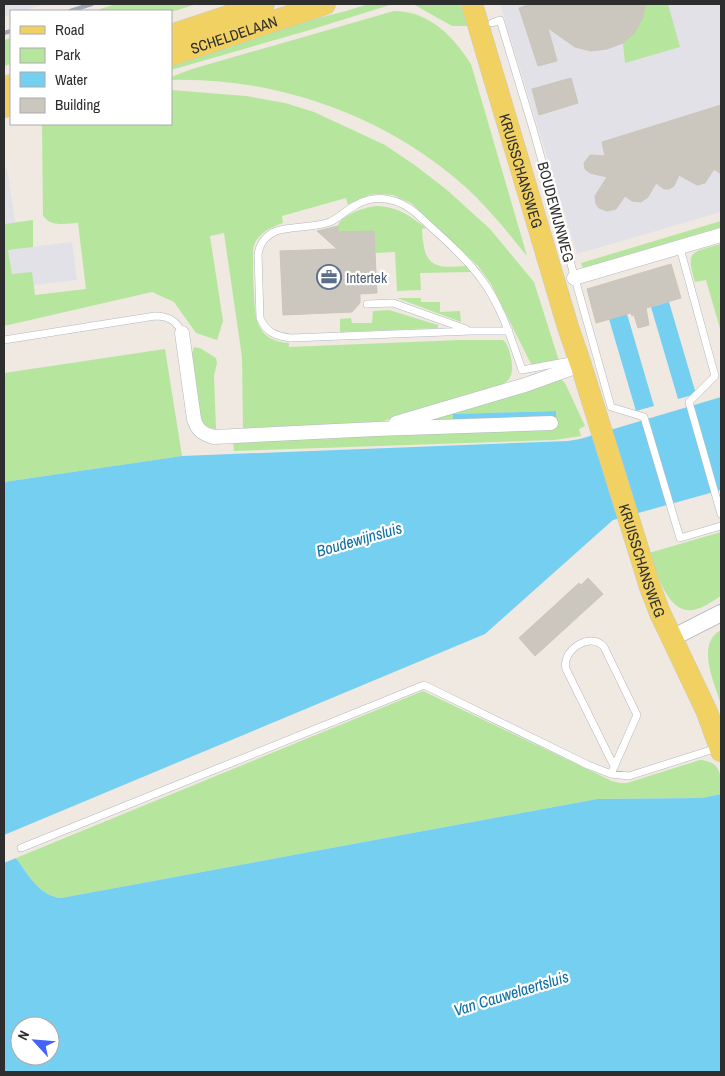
<svg xmlns="http://www.w3.org/2000/svg" width="725" height="1076" font-family="'Archivo Narrow',sans-serif">
	<style>
		.industrial { fill: #e3e1e8 }
		.green { fill: #b6e59e }
		.water { fill: #75cff0; fill-rule: evenodd }
		.building { fill: #cbc7bf; stroke: #cbc5ba }
		.lines { fill: none; stroke-linecap: round; stroke-linejoin: round }
		.service-casing { stroke: #b4b7c1; stroke-width: 8 }
		.minor-casing { stroke: #b4b7c1; stroke-width: 15 }
		.tertiary-casing { stroke: #b4b7c1; stroke-width: 18 }
		.primary-casing { stroke: #c9c9c9; stroke-width: 22 }
		.service { stroke: #fff; stroke-width: 7 }
		.minor { stroke: #fff; stroke-width: 14 }
		.tertiary { stroke: #fff; stroke-width: 16 }
		.primary { stroke: #f2d163; stroke-width: 21 }
		.rail { stroke: #a3a6b8; stroke-width: 4 }
		.labels { text-anchor: middle; dominant-baseline: central; stroke-width: 4.5; stroke-linejoin: round; paint-order: stroke }
		.street-label { font-size: 15px; fill: #2e2e2e; stroke: #fff }
		.service-label { font-size: 15px; fill: #4e5e75; stroke: #fff; text-anchor: start }
		.water-label { font-size: 16px; font-style: italic; fill: #0d6fa3; stroke: #fff }
	</style>
	<rect width="100%" height="100%" fill="#efe9e1"/>
	<!-- industrial -->
	<path class="industrial" d="M4,4H46L22,11H11V15L4,17Z
		M500,4H721V212L577,254Z
		M7,168L15,222L4,224V169Z
		M72,242L77,280L33,285L32,272L12,275L8,250Z"/>
	<!-- green -->
	<path class="green" d="M116,4H197L171,12L94,11Z
		M369,4H393L313,29L171,70V65L306,21L346,11Z
		M413,4H460L468,26H452Z
		M645,4H668L680,47L625,63L623,43L643,17Z
		M394,11C429,11 453,36 471,64L527,256C505,229 483,201 455,178C378,113 273,77 171,80V77L192,69Z
		M11,38V64L4,66V40Z
		M171,90L246,96L285,103L314,112L385,145L416,166L447,190L490,229L534,282L559,361C552,372 540,372 531,364L491,284L478,266L411,203L393,195L378,194L369,195L348,205L346,198L282,216L283,223C269,228 254,235 253,251C253,266 253,281 254,295C255,321 258,341 289,343V347L461,340H503C510,345 514,367 511,375C510,379 506,382 503,384L377,423L243,428L242,357L224,233L210,236L223,321L217,340L196,333L174,302L152,292L4,326V224L33,220V247L8,250L12,274L32,272L35,295L86,289L78,223C65,223 50,228 43,215L42,124H171Z
		M376,206C399,207 408,215 426,228L422,229C424,265 431,269 466,266L472,272L420,273L421,290L397,291L395,252L375,253L373,231H352V248L338,249C338,242 336,231 338,225C343,214 366,207 376,206Z
		M721,221V227L583,268L581,263Z
		M721,244V332L706,280L695,282C685,250 692,252 721,244Z
		M397,298H421V302H440V312L460,311L461,322Z
		M389,310L438,325V328L340,332V319L351,318L352,323H372L373,311Z
		M194,347L200,348L216,358L217,363L214,376L216,429L206,427L200,418L192,353Z
		M165,349L182,456L4,482V373Z
		M557,380H562L565,383L585,426L579,429L581,436L554,440L234,451L233,441L557,427L555,411L454,414L453,421L426,422L427,419Z
		M721,532V596C713,601 703,608 693,610C667,614 657,572 649,553Z
		M721,630V705C715,683 695,644 721,630Z
		M423,691L612,781L620,783H627L700,760C722,762 721,775 721,794L702,798L597,799L61,898C39,896 28,874 16,858Z"/>
	<!-- water -->
	<path class="water" d="M669,302L696,394L678,399L651,307Z
		M627,314L654,406L636,411L609,319Z
		M721,397V490L613,520L485,634L4,835V482L182,456L568,441L580,439Z
		M556,411V418L453,421V414Z
		M721,794V1072H4V863L16,858C28,874 39,896 61,898L597,799L702,798ZM20,1026H50V1056H20Z"/>
	<!-- building -->
	<path class="building" d="M531,4H645L643,17L635,32L623,43L607,49L591,51L575,47L548,28L557,61L538,66L519,8Z
		M571,78L578,103L539,115L532,89Z
		M721,105V174L714,169L705,183L697,185L679,175L674,186L669,189H664L656,183L648,197L641,202L632,201L625,196L616,209L607,211L599,208L596,204L595,196L607,177L590,173L585,169L584,163L590,155L605,156L602,142Z
		M338,226V232L374,231L377,293L360,294V303L352,312L283,315L280,251L337,249L317,231Z
		M671,264L681,298L646,308L649,325L638,328L634,315L632,316L631,313L596,323L587,289Z
		M588,578L603,594L535,656L519,638L579,583L581,585Z"/>
	<g class="lines">
		<defs>
			<path id="service" d="M492,23L500,20L533,129L611,407L644,417L680,538L721,526
				M680,248L715,376L689,402L721,514
				M367,304L393,303L466,329
				M509,331H471L291,338C275,336 266,332 260,318L258,254C260,243 265,236 276,231C293,226 313,228 330,222C339,218 346,210 356,205C377,193 400,199 417,214C438,234 462,253 479,276C501,304 511,338 522,370L576,360
				M4,340L155,316C169,316 177,321 182,333
				M611,774L637,715L604,647C591,631 561,650 566,669L614,766
				M21,848L424,685L588,765L611,774L629,776L717,748"/>
			<path id="minor" d="M574,278L721,235
				M182,333L194,419C197,430 203,434 214,437L376,429L551,423
				M396,423L525,385L581,365"/>
			<path id="tertiary" d="M672,638L721,613"/>
			<g id="primary">
				<path id="s1" d="M472,4L568,327L581,365L650,587L660,613L707,712L721,751"/>
				<path d="M171,35L264,4"/>
				<path id="s2" d="M171,55L325,4"/>
				<path d="M4,87L11,85"/>
				<path d="M4,107L11,105"/>
			</g>
		</defs>
		<!-- service casing -->
		<use href="#service" class="service-casing"/>
		<!-- minor casing -->
		<use href="#minor" class="minor-casing"/>
		<!-- tertiary casing -->
		<use href="#tertiary" class="tertiary-casing"/>
		<!-- primary casing -->
		<use href="#primary" class="primary-casing"/>
		<!-- service -->
		<use href="#service" class="service"/>
		<!-- minor -->
		<use href="#minor" class="minor"/>
		<!-- tertiary -->
		<use href="#tertiary" class="tertiary"/>
		<!-- primary -->
		<use href="#primary" class="primary"/>
		<!-- rail -->
		<path class="rail" d="M70,11L92,4
			M4,33L11,31"/>
	</g>
	<!-- icons -->
	<defs>
		<symbol id="office-ring" viewBox="-11 -11 22 22"><circle r="9.5" fill="#fff" stroke="#5c6f8a" stroke-width="1.5"/><path d="M-6-3h4V-5.5h4V-3h4V5H-6ZM-1-4.5V-3h2v-1.5ZM-6 0V1H6V0Z" fill="#5c6f8a"/></symbol>
	</defs>
	<g fill-rule="evenodd">
		<use href="#office-ring" x="315" y="263" width="28" height="28"/>
	</g>
	<g class="labels">
		<!-- street labels -->
		<g class="street-label">
			<text stroke="none"><textPath href="#s2" startOffset="66">SCHELDELAAN</textPath></text>
			<text stroke="none"><textPath href="#s1" startOffset="174">KRUISSCHANSWEG</textPath></text>
			<text transform="translate(556 212) rotate(75)">BOUDEWIJNWEG</text>
			<text stroke="none"><textPath href="#s1" startOffset="582">KRUISSCHANSWEG</textPath></text>
		</g>
		<!-- service labels -->
		<g class="service-label">
			<text x="346" y="277">Intertek</text>
		</g>
		<!-- water labels -->
		<g class="water-label">
			<text transform="translate(359 539) rotate(-16)">Boudewijnsluis</text>
			<text transform="translate(511 993) rotate(-17)">Van Cauwelaertsluis</text>
		</g>
	</g>
	<!-- border -->
	<rect width="725" height="1076" fill="none" stroke="#2e2e2e" stroke-width="10"/>
	<!-- legend -->
	<rect x="10" y="10" width="162" height="115" fill="#ffffff" stroke="#ababab"/>
	<rect x="20" y="26" width="25" height="8" fill="#f2d163" stroke="#ababab"/>
	<text x="55" y="35" font-size="15" fill="#2e2e2e">Road</text>
	<rect x="20" y="48" width="25" height="15" fill="#b6e59e" stroke="#ababab"/>
	<text x="55" y="60" font-size="15" fill="#2e2e2e">Park</text>
	<rect x="20" y="72" width="25" height="15" fill="#75cff0" stroke="#ababab"/>
	<text x="55" y="85" font-size="15" fill="#2e2e2e">Water</text>
	<rect x="20" y="98" width="25" height="15" fill="#cbc7bf" stroke="#ababab"/>
	<text x="55" y="110" font-size="15" fill="#2e2e2e">Building</text>
	<!-- north arrow -->
	<g transform="translate(35 1041) rotate(296)"><circle r="24" fill="#ffffff" stroke="#ababab"/>
	<path d="M0-4L9 19L0 12L-9 19Z" fill="#4264fb"/>
	<text y="-8" font-size="14" font-weight="bold" text-anchor="middle" fill="#2e2e2e">N</text>
	</g>
</svg>
